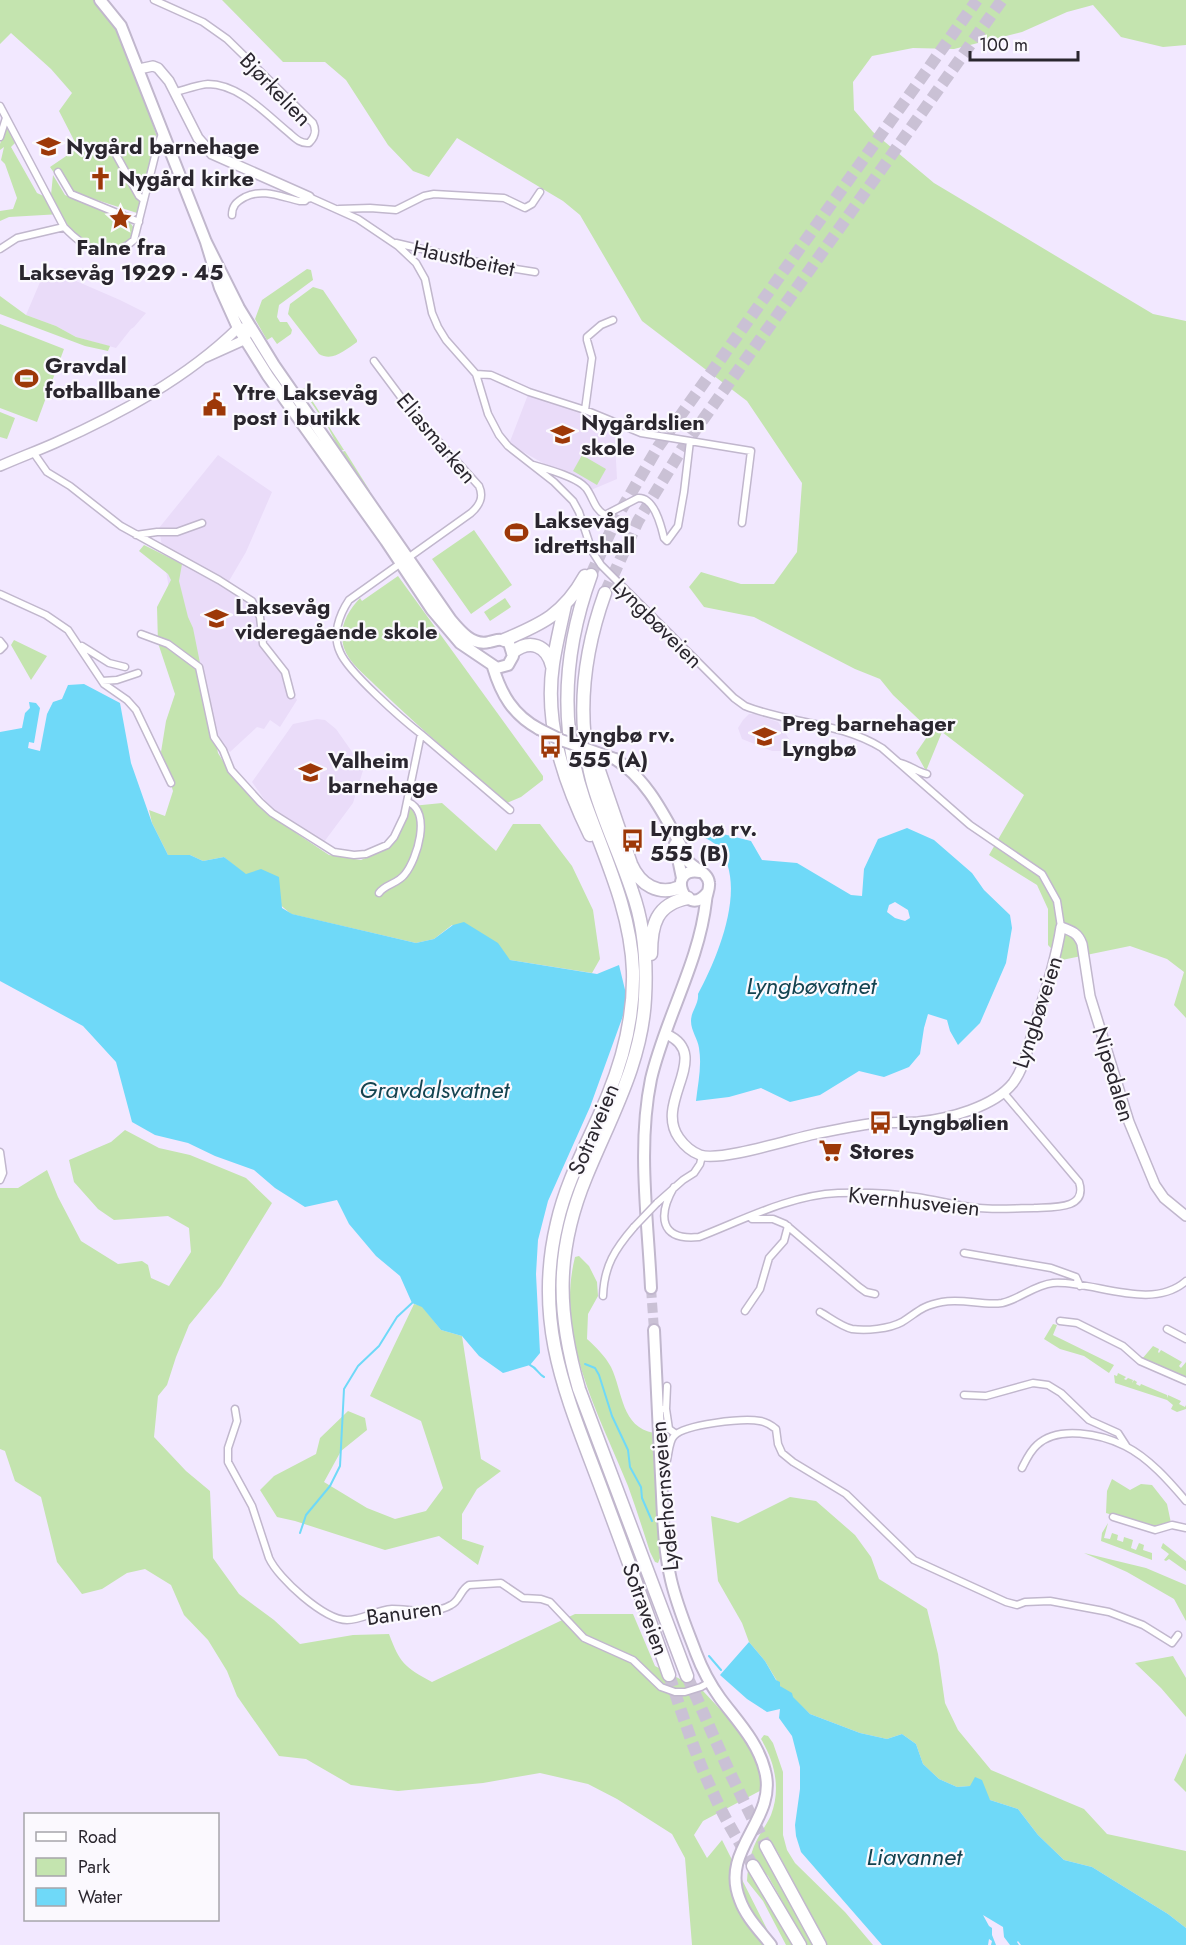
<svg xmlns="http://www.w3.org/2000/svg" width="1186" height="1945" font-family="Jost,sans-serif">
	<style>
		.built { fill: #eadcf9 }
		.green { fill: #c4e4af }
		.water { fill: #6fd9f8; fill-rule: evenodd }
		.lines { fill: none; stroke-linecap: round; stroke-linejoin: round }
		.stream { stroke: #6fd9f8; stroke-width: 2 }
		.primary-tunnel { stroke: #cac1d5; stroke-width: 10; stroke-dasharray: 10 5; stroke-linecap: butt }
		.highway-tunnel { stroke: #cac1d5; stroke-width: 12; stroke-dasharray: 12 6; stroke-linecap: butt }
		.street-casing { stroke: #c1b7cd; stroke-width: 9 }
		.secondary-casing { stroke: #c1b7cd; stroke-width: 12 }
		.primary-casing { stroke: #c1b7cd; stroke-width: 14 }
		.highway-casing { stroke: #c1b7cd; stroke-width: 15 }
		.street { stroke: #fff; stroke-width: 6 }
		.secondary { stroke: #fff; stroke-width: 9 }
		.primary { stroke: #fff; stroke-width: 10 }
		.highway { stroke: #fff; stroke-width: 12 }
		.street-bridge-casing { stroke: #c1b7cd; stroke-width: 9; stroke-linecap: butt }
		.primary-bridge-casing { stroke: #c1b7cd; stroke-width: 14; stroke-linecap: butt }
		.street-bridge { stroke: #fff; stroke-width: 6 }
		.primary-bridge { stroke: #fff; stroke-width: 10 }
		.labels { text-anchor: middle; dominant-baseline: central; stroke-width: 4.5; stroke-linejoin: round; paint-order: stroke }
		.street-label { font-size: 22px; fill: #2a262e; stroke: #fbf9fe }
		.poi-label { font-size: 22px; font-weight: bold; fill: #2a262e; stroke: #fbf9fe; text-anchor: start }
		.water-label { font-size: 24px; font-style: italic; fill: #134350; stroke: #fbf9fe }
	</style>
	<rect width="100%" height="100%" fill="#f2e8ff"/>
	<!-- built -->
	<path class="built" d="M46,268L120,300L146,313L134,327L131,329L116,348L76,337L56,326L26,315Z
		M529,392L614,425L617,479L591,490L509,444Z
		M218,455L272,492L246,552L229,581L250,601L264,638L297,700L280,727L270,720L264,729L257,727L230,752L205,727L170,595L159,528Z
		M749,714H755L778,722L791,742L788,748L781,751H772L742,739L738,728L743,720Z
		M317,719L325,720L336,729L355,756L365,764L353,803L324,842L271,809L252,782L293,724Z"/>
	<!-- green -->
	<path class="green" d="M0,0H95L122,32L158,140L137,213L66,190L50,167L78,148L59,111L72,93L51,69L11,33L0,44Z
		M222,0H1186V45L1163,47L1121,37L1093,5L1067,12L1022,32L954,49L913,48L872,56L853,82L854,110L873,132L934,183L1153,314L1186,321V1018L1174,1005L1184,972L1167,959L1130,946L1062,960L1048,945V909L1037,885L989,855L1024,795L942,732L926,771L916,753L931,731L893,695L880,679L855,669L754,617L704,607L689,587L701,572L741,584H774L797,552L802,483L747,401L642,321L580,215L563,201L457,138L429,177L413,171L388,145L346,80L325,62H283Z
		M6,126L15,143L11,147L37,193L48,198L51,195L53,175L65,195L129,221L134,228C130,252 103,253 85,243C74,237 67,224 61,214L9,217L0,221V211L13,209L17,198L5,164L1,160L4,147L0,150V144Z
		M307,269L311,270L313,280L279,305L277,317L280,322H287L292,330L291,334L277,344L272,337L267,340L255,319L262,300Z
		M313,287L323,290L357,340V342C345,350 333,362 319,354L288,314L290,304Z
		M0,296L26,315L56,326L76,337L110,346L108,351L85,346L0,314Z
		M0,324L64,349L37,422L0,408Z
		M304,388L344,450L340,451L328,427L302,389Z
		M0,412L15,418L7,439L0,437Z
		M345,451L370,491L368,492L341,452Z
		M582,455L606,469L597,485L573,471Z
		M474,530L512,585L471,614L432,559Z
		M144,545L182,564L179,581L188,617L193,628L218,753L232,776L296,833L329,855L361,860L385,849L412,806L442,803L496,851L513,824H540L572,866L593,910L600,959L592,973L510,960L452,925L434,939L416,943L291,914L224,857L203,861L190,855H168L152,823L149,810L165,816L173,791L161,752L166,721L175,694L158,643L157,607L171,580L168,574L139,551Z
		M398,576L543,776V780L521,797L507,803C463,764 418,727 376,686C365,675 349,663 344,648C338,628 347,612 360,598L362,601Z
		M505,598L511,607L490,621L484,612Z
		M14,640L47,656L31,680L11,645Z
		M125,1130L159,1148L190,1155L246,1178L272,1203L221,1286L189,1325L176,1357L167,1385L158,1396L154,1437L186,1471L210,1491L213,1558L239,1594L274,1620L300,1644L353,1635L389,1634C400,1663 404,1667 432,1682L575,1614H633L655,1666L703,1691L750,1741L773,1784L703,1821L694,1835L707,1858L722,1840L775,1945H692L685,1858L672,1834L617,1799L588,1784L540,1773L483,1783L398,1791L351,1785L306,1759L279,1756L237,1696L227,1671L208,1640L184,1615L171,1585L145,1569L127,1573L102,1589L82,1594L57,1562L41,1497L15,1481L5,1451L0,1449V1188H18L47,1170L58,1197L81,1241L118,1264L142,1261L148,1265L151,1278L169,1286L191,1252L189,1228L168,1216L114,1220L98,1209L74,1182L69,1160L111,1142Z
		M579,1256L589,1266L597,1282L598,1296L588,1314L587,1339C596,1347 605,1356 611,1367C623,1392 621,1427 654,1433L657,1523L660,1558L658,1563L655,1562L650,1552C643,1530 636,1508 628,1486C599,1414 555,1338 575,1257Z
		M414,1304L422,1306L441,1330L462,1336L481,1459L501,1471L477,1489L462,1514V1539L484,1546L478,1565L439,1536L385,1550L295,1521L277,1517L260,1490L274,1476L316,1454L320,1438L348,1411L365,1418L367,1430L341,1451L324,1482L367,1508L395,1519L426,1511L443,1488L421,1421L370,1396Z
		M1053,1324L1057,1325L1053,1335L1114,1365L1109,1373L1084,1356L1060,1349L1044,1339Z
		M1153,1346L1159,1349L1158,1352L1159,1353L1161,1350L1182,1362L1179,1366L1181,1368L1186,1362V1378L1142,1359Z
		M1118,1373L1126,1377L1124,1379L1126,1380L1128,1378L1133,1380L1132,1383L1134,1380L1137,1382L1136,1384L1140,1386L1141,1384L1167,1395V1398L1168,1395L1181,1401L1179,1404L1185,1407L1186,1405V1409L1177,1412L1171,1409L1173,1405L1167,1400L1115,1383L1114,1375L1117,1376Z
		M1112,1479L1130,1490L1141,1484L1152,1485L1167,1504L1171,1523L1153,1528L1106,1513L1107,1491Z
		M790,1497L816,1501L855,1535L871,1557L879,1579L927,1609L938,1654L945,1703L958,1730L991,1770L1084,1809L1107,1834L1186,1851V1928L1168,1914L1092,1867L1064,1860L1038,1835L1018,1809L990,1800L970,1786L957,1787L939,1779L923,1764L916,1744L902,1734L887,1739L860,1733L810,1714L780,1686L765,1661L749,1642L742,1623L718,1581L711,1516L738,1523Z
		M1108,1523L1104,1538L1110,1539L1112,1533L1118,1535L1117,1540L1123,1542L1124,1537L1133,1540L1131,1548L1136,1550L1139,1543L1144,1545L1143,1550L1152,1553V1560L1101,1541L1102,1533Z
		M1163,1543L1186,1561V1571L1169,1559L1166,1561L1164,1560L1169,1554L1161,1548Z
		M1084,1553L1146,1568L1186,1585V1621L1174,1599L1127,1572Z
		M1173,1656L1186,1678V1717L1161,1688L1135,1663Z
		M764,1735L768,1736L773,1743L783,1772V1835L787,1850L795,1863L845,1912L873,1945H827L777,1851L770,1843L814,1945H807L768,1876L758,1867L752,1876L793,1945H786L763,1901L747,1881C748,1864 751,1850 759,1836C763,1829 768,1822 771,1815C781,1789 775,1762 761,1739Z
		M1186,1753V1792L1174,1780Z"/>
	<!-- water -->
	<path class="water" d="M84,684L120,703L131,763L152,823L168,855H190L203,861L224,857L246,874L261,869L279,877L282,908L292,914L416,943L434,939L453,925L464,922L498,943L510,960L597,974L619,965L628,1002L590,1107L548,1201L538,1240L536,1274L540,1353L530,1365L503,1373L479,1356L462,1336L441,1330L422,1307L412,1303L400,1276L376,1256L349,1224L337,1200L305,1207L275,1188L254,1170L215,1156L188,1143L155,1135L132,1122L116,1062L83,1026L0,981V732L22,728L25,713L30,708L29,702L36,703L40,708L34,743L29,742L28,748L40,751L47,714L53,702L62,699L68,685Z
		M703,826L711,831L751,841L762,860L797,863L851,895L862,896L864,869L878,839L907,828L934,840L972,873L984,890L1010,915L1012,928L1006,963L980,1023L958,1045L950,1031L947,1020L928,1014L924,1028L920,1054L909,1067L884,1077L859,1071L820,1095L790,1102L761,1088L729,1097L696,1101C698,1083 702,1066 699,1048C698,1039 691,1031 691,1021C691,1011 699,1004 698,994C718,957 750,881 716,845C712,841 705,838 700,835ZM895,902L908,910L910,918L905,921L895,918L887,912L889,905Z
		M749,1642L765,1661L776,1680L780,1682V1686L792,1693L793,1697L810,1714L860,1733L887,1739L902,1734L916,1744L923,1764L939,1779L957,1787L970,1786L975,1777L982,1780L990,1800L1018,1809L1038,1835L1064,1860L1092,1867L1168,1914L1186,1928V1945H1021L1018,1941L1017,1942L1019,1945H1010L1004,1937L1003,1927L983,1915L989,1926L992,1928V1935L996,1945H991L992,1941L989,1939L988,1945H882L801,1852L796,1836L795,1825L800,1789V1767L792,1736L779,1718L780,1709L767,1712L747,1699L720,1675Z"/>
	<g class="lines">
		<!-- stream -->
		<path class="stream" d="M585,1364L595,1368L599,1375L612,1416L628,1450L630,1467L641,1487L642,1498L652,1521
			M530,1365C537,1368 538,1374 544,1377
			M300,1533L306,1515L330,1486L340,1466L344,1389L358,1366L379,1346L397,1317L412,1303
			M709,1656L721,1670"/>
		<!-- primary-tunnel -->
		<path class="primary-tunnel" d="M651,1288L654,1330"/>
		<!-- highway-tunnel -->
		<path class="highway-tunnel" d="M591,575L617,517L658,447L977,0
			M605,593L638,521L682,449L1002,0
			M669,1675C683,1716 696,1758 715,1797C726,1821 740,1843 753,1866
			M687,1676L729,1771L766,1846"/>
		<defs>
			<path id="street" d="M154,0L203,22L227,39L313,123C317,131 315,137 309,143C300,144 295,138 288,132C266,114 239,84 208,84C197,85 187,89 176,92
				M0,106L64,227C84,248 108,264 134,240L157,148L162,134
				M0,137L6,118
				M114,151L139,196L144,200
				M58,172L71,194L139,222
				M339,209L370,208L396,210L424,196L434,194L504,198L525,208L532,204L540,192
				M232,215C232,206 236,202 245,197C263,188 281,197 300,201H305L309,197L358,219L398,246L416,263L425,279L432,313L438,327L446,340L476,374L488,414L499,435L508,446L554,482L573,501L579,512L592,551L601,565L734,698L745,706C790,724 840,722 882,748L970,825L1042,874L1057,901L1061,927
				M396,243L490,265L535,272
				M0,249L17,238L64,227
				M476,374L491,375L529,392L585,410L641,433L751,451L742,523
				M585,410L592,358L587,340V337L601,325L613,320
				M33,452L47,472L70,486L121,526L219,580L252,601L260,617L263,644L285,672L291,695
				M533,465C547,469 577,477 586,488C593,497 594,509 605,515L638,498C654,497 661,525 664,538L667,541L678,526L684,492L690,441
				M136,535L157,532H177L202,523
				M0,594L46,615L68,630L104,684L127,700L136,710L171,783
				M141,634L168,644L199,667L214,737L223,750L231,770L260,802L272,813L334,852L354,855L366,854L387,845L394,837L404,816L421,734C403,720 348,672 340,652C332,635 339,615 349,600L471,513C480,505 484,497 479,486L412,412L374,361
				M0,641L4,646L0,650
				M82,646L109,663L125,667
				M102,681L117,680L138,673
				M421,734L510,810
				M900,763C910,765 917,772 927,774
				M379,893C385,884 398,884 405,874C417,859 432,812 408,802
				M0,1152L3,1173L0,1180
				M674,1187C658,1215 659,1241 699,1237C743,1220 790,1195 838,1193C864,1192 890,1193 916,1197C937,1200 958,1206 979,1208C997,1210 1016,1208 1034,1208C1052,1207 1088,1210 1079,1182L1003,1092
				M657,1203L683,1180L694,1173L700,1164L702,1156
				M752,1219H773L785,1224L859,1287L866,1292L875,1294
				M964,1253L1051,1268L1076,1277L1080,1286
				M603,1296C604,1266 615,1249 634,1227
				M745,1311L760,1289L769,1258L784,1241L788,1226
				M820,1312C829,1317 842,1327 852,1329C866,1331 889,1329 902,1322C918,1312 921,1306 942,1302C963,1298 983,1306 1002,1303C1020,1299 1034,1285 1053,1283C1093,1280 1151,1312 1186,1281
				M1060,1321L1077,1323L1123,1346L1140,1361L1186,1381
				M1167,1329L1186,1339
				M964,1395L986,1396L1033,1383L1048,1385L1061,1393L1089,1420L1118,1433L1127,1447
				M235,1409L237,1421L228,1448V1462L252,1506L269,1558C278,1578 324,1620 347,1620C362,1620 376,1610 392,1609C411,1609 434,1615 451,1605C460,1601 460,1590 469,1585L501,1583L523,1598L541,1599L550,1602L584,1638L633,1660L661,1687L675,1692H685L701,1687L710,1682
				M658,1409H666L669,1429L676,1434
				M666,1409L667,1386
				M661,1467H665C669,1458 668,1442 674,1436C685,1424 744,1418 760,1421C766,1422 771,1425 776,1429L778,1444L782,1453L793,1462L846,1494L914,1560L1006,1602L1017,1605L1025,1602L1050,1601L1109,1612L1143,1625L1172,1643L1178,1635
				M1022,1468C1026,1460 1030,1451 1037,1445C1058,1425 1101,1434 1125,1446C1149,1458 1169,1481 1186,1501
				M1113,1517L1155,1530L1172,1525L1186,1528"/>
			<path id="secondary" d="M139,69L153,66L158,68L169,81L198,138L212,154L309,197
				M204,358L244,340L247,334
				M0,466C18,458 37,451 55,443C120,414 187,378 238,328H244
				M666,1034C714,1055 653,1102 679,1138C684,1145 692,1152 700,1155C720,1162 791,1139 815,1134C836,1130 857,1125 878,1123C891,1122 905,1123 918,1122C948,1119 994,1107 1013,1083C1025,1067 1029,1043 1035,1024C1045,992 1056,960 1061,927C1072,931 1078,933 1082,944L1090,996L1129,1122L1155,1185L1164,1198L1186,1216"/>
			<path id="primary" d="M100,0L121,26L206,242L239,308L274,365L451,620C461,632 473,646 489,642C498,640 501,638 509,643L513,656L508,665L497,668L460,643L432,610L386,541L268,376L238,328L220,288L206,242
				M493,667C501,694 513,715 539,729
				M615,759C646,778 663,813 680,844C683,850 685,856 688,861C694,869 708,872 709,883C710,889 706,895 706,901C699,963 665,1019 651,1079C637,1147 648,1220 651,1288
				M675,844L682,878
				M700,872C665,866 685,920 707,893
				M654,1330C656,1379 659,1427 661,1476C663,1511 663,1546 671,1580C677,1606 687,1629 696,1653C702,1669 710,1684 720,1698C737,1721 758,1742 765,1771C778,1820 719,1849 740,1900C746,1917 760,1931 771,1945"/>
			<path id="highway" d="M591,575C564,649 558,724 584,800C604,856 631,911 633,971C634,1013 624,1056 608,1095C591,1137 567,1178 557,1223C532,1327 569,1401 604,1496C626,1555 648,1615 669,1675
				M605,593C583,654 576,717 592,780C602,818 620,854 632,891C644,924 647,962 645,998C642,1063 610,1118 586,1177C555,1252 557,1313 579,1389L687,1676
				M565,605C561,624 556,644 553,664C544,724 564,782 590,835
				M504,640C542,624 564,614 585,576
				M513,652C530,639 547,645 552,666
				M594,756L631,864C640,885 659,896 680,887
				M651,954C651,925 656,904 688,898
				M766,1846L820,1945
				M753,1866L800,1945"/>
		</defs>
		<!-- street casing -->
		<use href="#street" class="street-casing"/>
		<!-- secondary casing -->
		<use href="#secondary" class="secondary-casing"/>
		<!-- primary casing -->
		<use href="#primary" class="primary-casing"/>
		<!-- highway casing -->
		<use href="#highway" class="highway-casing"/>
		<!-- street -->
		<use href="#street" class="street"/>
		<!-- secondary -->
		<use href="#secondary" class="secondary"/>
		<!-- primary -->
		<use href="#primary" class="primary"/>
		<!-- highway -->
		<use href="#highway" class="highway"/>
		<defs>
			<path id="street-bridge" d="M634,1227L657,1203"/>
			<path id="primary-bridge" d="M539,729L561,740L615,759"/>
		</defs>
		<!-- street-bridge casing -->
		<use href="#street-bridge" class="street-bridge-casing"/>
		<!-- primary-bridge casing -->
		<use href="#primary-bridge" class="primary-bridge-casing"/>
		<!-- street-bridge -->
		<use href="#street-bridge" class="street-bridge"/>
		<!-- primary-bridge -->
		<use href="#primary-bridge" class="primary-bridge"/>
	</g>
	<!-- icons -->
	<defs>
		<symbol id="school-bare" viewBox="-9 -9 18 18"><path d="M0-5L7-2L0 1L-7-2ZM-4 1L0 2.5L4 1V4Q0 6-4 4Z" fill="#9d3808" stroke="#fbf9fe" stroke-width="2.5" paint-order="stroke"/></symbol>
		<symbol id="church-bare" viewBox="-9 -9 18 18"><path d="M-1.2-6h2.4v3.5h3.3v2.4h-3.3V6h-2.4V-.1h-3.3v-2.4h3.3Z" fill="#9d3808" stroke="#fbf9fe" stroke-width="2.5" paint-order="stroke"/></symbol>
		<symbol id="sight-bare" viewBox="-9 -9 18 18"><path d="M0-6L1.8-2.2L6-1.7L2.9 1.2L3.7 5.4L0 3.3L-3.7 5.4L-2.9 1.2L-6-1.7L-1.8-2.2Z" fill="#9d3808" stroke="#fbf9fe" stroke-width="2.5" paint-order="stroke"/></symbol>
		<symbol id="stadium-bare" viewBox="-9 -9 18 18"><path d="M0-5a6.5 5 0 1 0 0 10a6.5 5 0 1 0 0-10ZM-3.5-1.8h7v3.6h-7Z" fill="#9d3808" stroke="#fbf9fe" stroke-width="2.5" paint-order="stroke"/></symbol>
		<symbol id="civic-bare" viewBox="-9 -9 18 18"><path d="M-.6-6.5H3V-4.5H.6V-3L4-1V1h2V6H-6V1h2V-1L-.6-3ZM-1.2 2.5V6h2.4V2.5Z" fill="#9d3808" stroke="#fbf9fe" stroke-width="2.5" paint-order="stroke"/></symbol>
		<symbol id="bus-bare" viewBox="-9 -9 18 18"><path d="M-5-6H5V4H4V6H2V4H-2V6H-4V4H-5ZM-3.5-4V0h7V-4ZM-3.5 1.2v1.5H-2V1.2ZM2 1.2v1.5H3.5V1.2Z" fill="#9d3808" stroke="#fbf9fe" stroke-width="2.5" paint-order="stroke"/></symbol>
		<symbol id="supermarket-bare" viewBox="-9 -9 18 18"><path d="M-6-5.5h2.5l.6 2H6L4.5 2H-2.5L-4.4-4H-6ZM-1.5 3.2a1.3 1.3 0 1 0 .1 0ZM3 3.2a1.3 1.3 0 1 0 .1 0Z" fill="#9d3808" stroke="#fbf9fe" stroke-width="2.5" paint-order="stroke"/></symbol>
	</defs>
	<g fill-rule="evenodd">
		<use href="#school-bare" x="32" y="130" width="33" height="33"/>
		<use href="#church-bare" x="84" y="162" width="33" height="33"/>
		<use href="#sight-bare" x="104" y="202" width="33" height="33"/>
		<use href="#stadium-bare" x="10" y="362" width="33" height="33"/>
		<use href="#civic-bare" x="198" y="388" width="33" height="33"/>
		<use href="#school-bare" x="546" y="418" width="33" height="33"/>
		<use href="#stadium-bare" x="500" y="516" width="33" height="33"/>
		<use href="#school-bare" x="200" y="602" width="33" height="33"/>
		<use href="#school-bare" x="748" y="720" width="33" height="33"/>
		<use href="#bus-bare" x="534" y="730" width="33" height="33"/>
		<use href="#school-bare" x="294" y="756" width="33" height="33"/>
		<use href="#bus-bare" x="616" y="824" width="33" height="33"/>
		<use href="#bus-bare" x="864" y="1106" width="33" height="33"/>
		<use href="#supermarket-bare" x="814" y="1134" width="33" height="33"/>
	</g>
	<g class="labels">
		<!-- street labels -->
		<g class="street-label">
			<text transform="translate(276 89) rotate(46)">Bjørkelien</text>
			<text transform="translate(464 258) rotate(12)">Haustbeitet</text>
			<text transform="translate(437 438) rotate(50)">Eliasmarken</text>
			<text transform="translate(658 623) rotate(45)">Lyngbøveien</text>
			<text transform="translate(1037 1012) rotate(-72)">Lyngbøveien</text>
			<text transform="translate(1114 1074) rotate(73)">Nipedalen</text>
			<text transform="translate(593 1129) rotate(-67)">Sotraveien</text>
			<text transform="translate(914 1201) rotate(6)">Kvernhusveien</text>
			<text transform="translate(664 1496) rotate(-95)">Lyderhornsveien</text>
			<text transform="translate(646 1609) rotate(70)">Sotraveien</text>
			<text transform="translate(404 1612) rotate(-8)">Banuren</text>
		</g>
		<!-- poi labels -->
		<g class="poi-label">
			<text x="66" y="146">Nygård barnehage</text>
			<text x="118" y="178">Nygård kirke</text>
			<text x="121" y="247" text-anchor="middle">Falne fra<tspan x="121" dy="25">Laksevåg 1929 - 45</tspan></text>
			<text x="45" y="365">Gravdal<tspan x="45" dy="25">fotballbane</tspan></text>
			<text x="233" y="392">Ytre Laksevåg<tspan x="233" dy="25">post i butikk</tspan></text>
			<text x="581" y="422">Nygårdslien<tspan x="581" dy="25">skole</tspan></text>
			<text x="534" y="520">Laksevåg<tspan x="534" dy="25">idrettshall</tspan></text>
			<text x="235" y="606">Laksevåg<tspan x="235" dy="25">videregående skole</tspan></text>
			<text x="782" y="723">Preg barnehager<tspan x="782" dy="25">Lyngbø</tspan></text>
			<text x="568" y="734">Lyngbø rv.<tspan x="568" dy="25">555 (A)</tspan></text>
			<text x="328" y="760">Valheim<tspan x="328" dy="25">barnehage</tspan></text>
			<text x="650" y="828">Lyngbø rv.<tspan x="650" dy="25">555 (B)</tspan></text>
			<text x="898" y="1122">Lyngbølien</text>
			<text x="849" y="1151">Stores</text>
		</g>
		<!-- water labels -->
		<g class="water-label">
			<text x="811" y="985">Lyngbøvatnet</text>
			<text x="434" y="1089">Gravdalsvatnet</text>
			<text x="914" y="1856">Liavannet</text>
		</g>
	</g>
	<!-- legend -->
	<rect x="24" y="1813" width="195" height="108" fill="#fbf9fe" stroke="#a7a5ab" stroke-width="1.5"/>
	<rect x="36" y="1832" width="30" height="9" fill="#ffffff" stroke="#a7a5ab" stroke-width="1.5"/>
	<text x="78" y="1843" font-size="18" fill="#2a262e">Road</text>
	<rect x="36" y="1858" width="30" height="18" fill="#c4e4af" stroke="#a7a5ab" stroke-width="1.5"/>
	<text x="78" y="1873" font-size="18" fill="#2a262e">Park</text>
	<rect x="36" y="1888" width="30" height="18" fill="#6fd9f8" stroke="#a7a5ab" stroke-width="1.5"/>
	<text x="78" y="1903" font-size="18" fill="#2a262e">Water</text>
	<!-- scale -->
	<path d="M970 51v9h108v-9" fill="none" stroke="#2a262e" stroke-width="3"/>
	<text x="979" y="51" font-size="18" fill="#2a262e" stroke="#fbf9fe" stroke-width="4.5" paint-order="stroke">100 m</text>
</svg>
